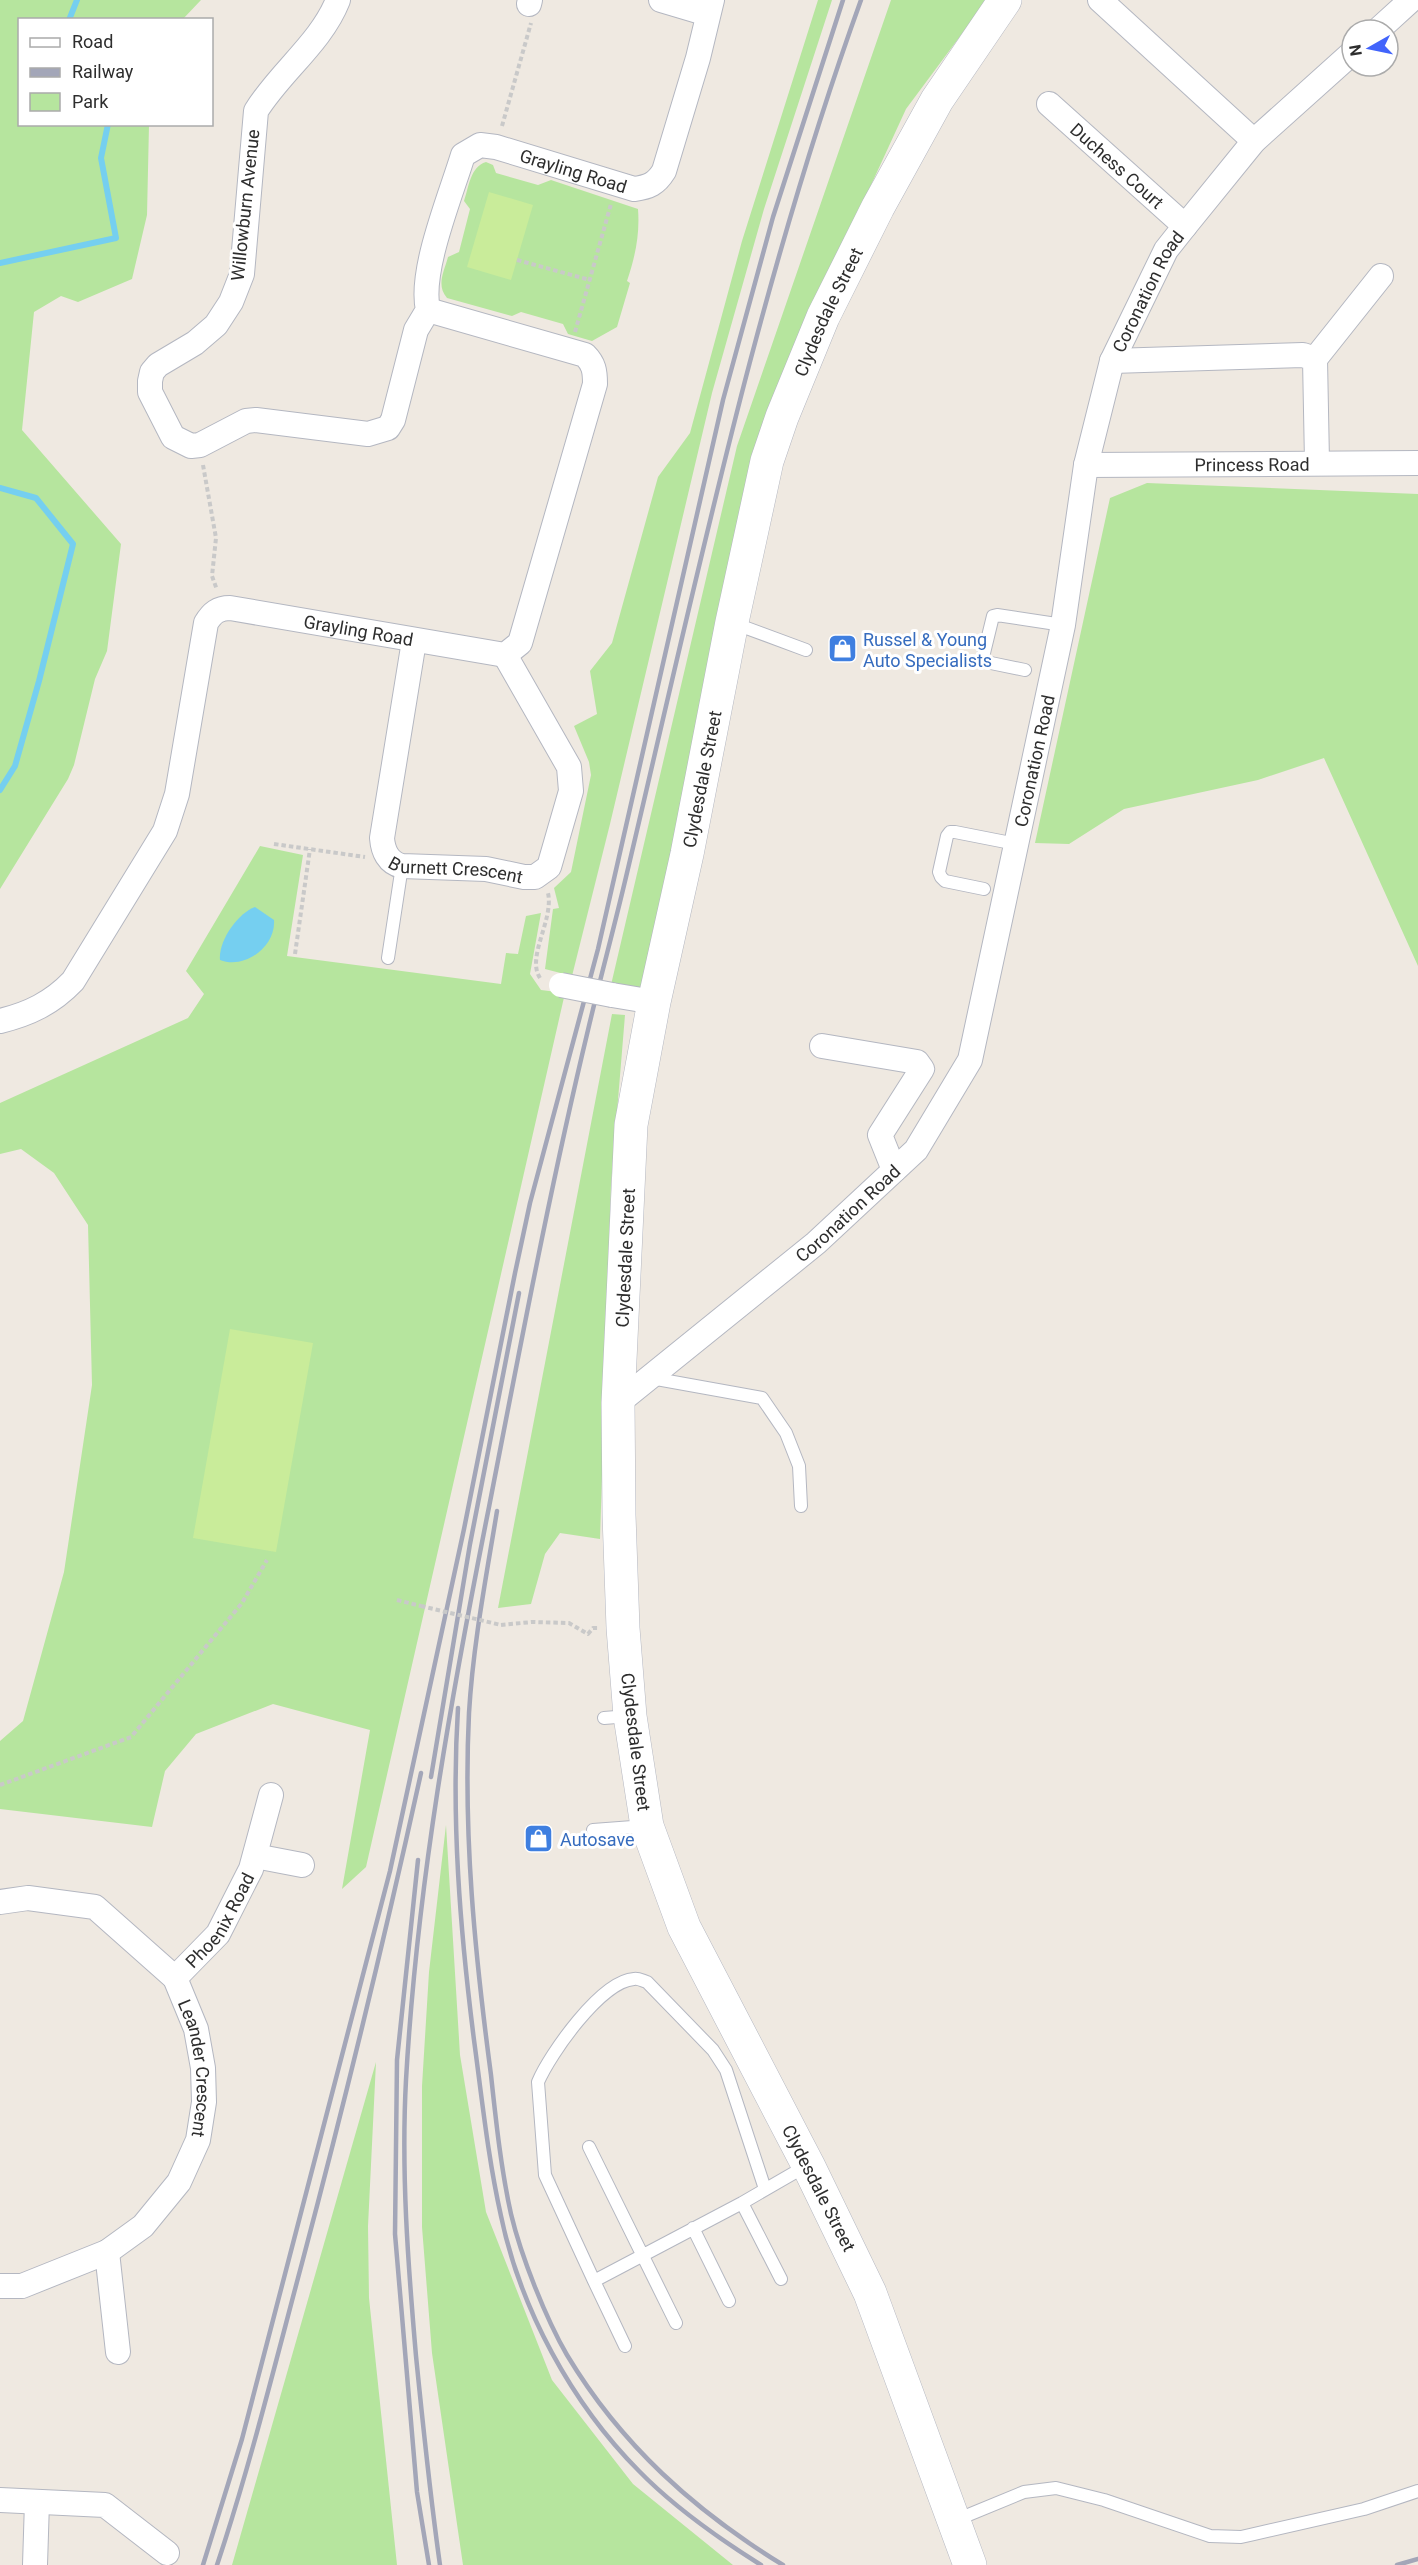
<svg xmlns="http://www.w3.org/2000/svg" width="1418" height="2565" font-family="Roboto,sans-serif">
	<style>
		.green { fill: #b6e59e }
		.pitch { fill: #c9ec9a }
		.water { fill: #75cff0 }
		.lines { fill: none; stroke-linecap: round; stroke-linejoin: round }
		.stream { stroke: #75cff0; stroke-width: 6 }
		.lane-casing { stroke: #b4b7c1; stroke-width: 14 }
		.street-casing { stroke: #b4b7c1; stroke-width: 26 }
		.secondary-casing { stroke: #b4b7c1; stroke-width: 34 }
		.path { stroke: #c9c9c9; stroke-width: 4; stroke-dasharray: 4.5 3; stroke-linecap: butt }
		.lane { stroke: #fff; stroke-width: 12 }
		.street { stroke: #fff; stroke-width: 24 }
		.secondary { stroke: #fff; stroke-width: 33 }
		.rail { stroke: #a3a6b8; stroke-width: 4.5 }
		.street-bridge-casing { stroke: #b4b7c1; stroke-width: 26; stroke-linecap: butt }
		.path-bridge { stroke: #c9c9c9; stroke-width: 4; stroke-dasharray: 4.5 3; stroke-linecap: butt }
		.street-bridge { stroke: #fff; stroke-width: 24 }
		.labels { text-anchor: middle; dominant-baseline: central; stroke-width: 6; stroke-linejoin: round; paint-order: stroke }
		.street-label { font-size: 18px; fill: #2e2e2e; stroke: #fff }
		.shop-label { font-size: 18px; fill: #366cbe; stroke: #fff; text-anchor: start }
	</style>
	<rect width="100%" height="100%" fill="#efe9e1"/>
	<!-- green -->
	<path class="green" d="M0,0H201L183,19L20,20V124L149,125L147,215L132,279L78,302L61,296L34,312L22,430L121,544L107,651L95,679L74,765L68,779L0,889Z
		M818,0H832L764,209L712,393L610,824L572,976L545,969L553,909L559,908L554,888L571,872L591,775L589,762L574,726L597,714L590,671L612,643L658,477L690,433L742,241Z
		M891,0H987L906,109L785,372L644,989L611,985L737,446Z
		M486,162L493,165L496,173L538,185L551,180L638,209C640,235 635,257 627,281L630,283L617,327L592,341L568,334L563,324L521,312L512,316L447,298C436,285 444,272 448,257L459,252L470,209L464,201C469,187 470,167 486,162Z
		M1147,483L1418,494V966L1324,758L1258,780L1124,809L1069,844L1035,843L1110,498Z
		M260,846L303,855L287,956L501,984L506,953L518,954L526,916L541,913L530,974L541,990L565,993L366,1867L342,1889L370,1730L273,1704L196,1734L165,1771L152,1827L0,1809V1741L23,1721L64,1572L92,1385L88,1225L54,1173L21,1149L0,1154V1103L188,1018L204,994L186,971Z
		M612,1014L625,1015L611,1185L600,1539L560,1533L545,1554L531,1604L498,1608Z
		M446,1825L460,2055L486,2212L552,2380L633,2484L733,2565H463L432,2353L422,2227V2086L429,1972Z
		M376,2062L368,2226L369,2298L397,2565H232Z"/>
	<!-- pitch -->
	<path class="pitch" d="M489,192L533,205L511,280L467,267Z
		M230,1329L313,1343L276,1552L193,1538Z"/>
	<!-- water -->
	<path class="water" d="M255,907L274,920C276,946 245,970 220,960C218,941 238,913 255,907Z"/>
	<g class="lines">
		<!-- stream -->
		<path class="stream" d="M69,20L77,0
			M0,263L116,238L101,158L108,124
			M0,488L36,498L73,544L39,681L15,766L0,790"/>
		<defs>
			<path id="lane" d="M733,623L806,650
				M1025,670L986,662L983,657L993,616L997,615L1063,625
				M984,889L945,881L941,877L939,872L947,836L950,832H955L1016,844
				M388,958L402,866
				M651,1378L762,1398L786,1433L799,1466L801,1506
				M604,1718L629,1716
				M593,1830L646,1826
				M589,2147L676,2323
				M765,2189L726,2070L713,2050L647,1982C643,1981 638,1978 634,1979C601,1981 550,2054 538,2082L545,2175L594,2281L742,2203L806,2166
				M742,2203L781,2279
				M693,2228L729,2301
				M594,2281L625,2346
				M956,2520L1024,2492L1056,2488L1104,2500L1210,2536L1241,2537L1364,2509L1418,2491"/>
			<g id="street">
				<path id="s1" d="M338,0C321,43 280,72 256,111L242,274L231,302L216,325L195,343L158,365L152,372L150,381V392L173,437L191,446L200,445L246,421L256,420L368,434L388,428L393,420L416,330L428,310C419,271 451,195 463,155L480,145L496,147L634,189C649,187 656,184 664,171L698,58L712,0"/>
				<path d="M661,0L708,14"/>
				<path d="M1100,0L1254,141"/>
				<path d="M529,4L530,0"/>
				<path d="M1378,30L1411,0"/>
				<path id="s2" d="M1049,104L1185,226"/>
				<path d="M1315,359L1381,276"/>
				<path d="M1112,361L1303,355L1315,359L1317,462"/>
				<path id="s3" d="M1086,465L1418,463"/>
				<path id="s4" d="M414,641L382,838C383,851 388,863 402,866L486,869L524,877H535L549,867L571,791L569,767L505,655"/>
				<path d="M612,995L654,1002"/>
				<path id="s5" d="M0,1021C29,1014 52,1003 73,981L165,831L177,794L206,623C212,613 218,608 230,608L505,655L520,643L595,384C595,371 594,364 585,355L428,310"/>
				<path d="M822,1046L917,1062L922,1069L880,1135L894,1170"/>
				<path id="s6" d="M618,1403L816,1243L916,1150L970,1060L1063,625L1086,465L1112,361L1166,250L1185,226L1254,141L1352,53"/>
				<path d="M255,1856L302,1865"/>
				<path id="s7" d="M0,1902L28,1898L95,1907L175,1978L196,2029L203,2068L204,2102L198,2140L179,2182L143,2226L107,2252L22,2286H0"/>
				<path id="s8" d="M175,1978L218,1934L251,1869L271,1795"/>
				<path d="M107,2252L118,2352"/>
				<path d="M0,2500L105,2505L167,2553"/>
				<path d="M35,2565L37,2502"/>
			</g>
			<g id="secondary">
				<path id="s9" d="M970,2565L870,2293L808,2165L684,1927L647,1826L630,1716L623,1628L619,1515L618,1403L631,1125L654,1002L687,854L732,622L767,461L782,417L823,317L878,207L937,100L1005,0"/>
			</g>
		</defs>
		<!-- lane casing -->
		<use href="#lane" class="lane-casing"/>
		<!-- street casing -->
		<use href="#street" class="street-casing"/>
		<!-- secondary casing -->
		<use href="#secondary" class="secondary-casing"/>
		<!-- path -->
		<path class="path" d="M502,126L531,23
			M517,260L590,280
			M575,332L611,204
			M203,465L216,538L212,576L217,590
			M274,844L365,857
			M295,954L310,849
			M540,978C526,957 554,920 548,893
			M397,1600L421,1606
			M501,1625L532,1622L569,1623L588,1634L593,1628H599
			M0,1785L131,1737L242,1603L267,1560"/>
		<!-- lane -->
		<use href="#lane" class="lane"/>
		<!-- street -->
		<use href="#street" class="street"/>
		<!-- secondary -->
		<use href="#secondary" class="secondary"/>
		<!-- rail -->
		<path class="rail" d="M497,1511C486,1578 473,1645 469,1713C463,1835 475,1955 491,2075C496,2121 501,2169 511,2214C521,2256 546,2319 567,2355C621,2445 695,2511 783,2565
			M458,1708C451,1819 460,1930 474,2040C482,2099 488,2158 501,2216C520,2308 572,2404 639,2471C674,2507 718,2538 761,2565
			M431,1777L470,1544L519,1293
			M418,1860L397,2060L395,2234L417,2492L429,2565
			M203,2565L242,2439L390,1871L464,1529L515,1273L530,1203L598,949L723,400L773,217L843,0
			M217,2565C250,2466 275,2364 302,2263C345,2101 385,1937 421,1773
			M440,2565C430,2495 423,2426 416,2356C408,2264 401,2172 406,2080C417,1886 451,1697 489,1507C520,1348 550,1188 588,1030C600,979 614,928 626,877C696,582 758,285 861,0
			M1397,2565L1418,2559"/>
		<defs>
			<path id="street-bridge" d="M561,985L612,995"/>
		</defs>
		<!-- street-bridge casing -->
		<use href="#street-bridge" class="street-bridge-casing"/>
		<!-- path-bridge -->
		<path class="path-bridge" d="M421,1606L501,1625"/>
		<!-- street-bridge -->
		<use href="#street-bridge" class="street-bridge"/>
	</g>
	<!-- icons -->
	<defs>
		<symbol id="shop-square" viewBox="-11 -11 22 22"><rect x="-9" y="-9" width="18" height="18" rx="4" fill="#3f7fe0" stroke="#fff"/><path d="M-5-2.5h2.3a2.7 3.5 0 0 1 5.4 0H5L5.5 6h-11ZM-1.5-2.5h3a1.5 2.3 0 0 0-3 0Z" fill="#fff"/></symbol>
	</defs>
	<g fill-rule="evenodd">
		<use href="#shop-square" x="826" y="632" width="33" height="33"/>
		<use href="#shop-square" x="522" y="1822" width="33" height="33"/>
	</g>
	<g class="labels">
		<!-- street labels -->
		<g class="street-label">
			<text stroke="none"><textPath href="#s2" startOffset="92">Duchess Court</textPath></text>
			<text stroke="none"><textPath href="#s1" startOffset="1138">Grayling Road</textPath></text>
			<text transform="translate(245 205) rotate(-84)">Willowburn Avenue</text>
			<text stroke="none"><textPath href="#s6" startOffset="1288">Coronation Road</textPath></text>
			<text stroke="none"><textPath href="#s9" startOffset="2350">Clydesdale Street</textPath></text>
			<text stroke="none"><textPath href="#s3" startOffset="166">Princess Road</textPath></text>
			<text stroke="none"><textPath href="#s5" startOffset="633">Grayling Road</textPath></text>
			<text stroke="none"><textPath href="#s6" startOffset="802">Coronation Road</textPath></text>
			<text stroke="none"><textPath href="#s9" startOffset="1864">Clydesdale Street</textPath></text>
			<text stroke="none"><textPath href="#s4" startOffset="291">Burnett Crescent</textPath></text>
			<text stroke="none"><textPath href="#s6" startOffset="298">Coronation Road</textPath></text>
			<text stroke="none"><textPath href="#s9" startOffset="1378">Clydesdale Street</textPath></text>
			<text transform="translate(636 1742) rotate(83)">Clydesdale Street</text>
			<text stroke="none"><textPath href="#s8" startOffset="74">Phoenix Road</textPath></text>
			<text stroke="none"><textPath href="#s7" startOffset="297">Leander Crescent</textPath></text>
			<text transform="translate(819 2188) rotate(63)">Clydesdale Street</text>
		</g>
		<!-- shop labels -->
		<g class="shop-label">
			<text x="863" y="639">Russel &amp; Young<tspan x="863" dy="21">Auto Specialists</tspan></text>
			<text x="560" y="1839">Autosave</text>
		</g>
	</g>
	<!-- legend -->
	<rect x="18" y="18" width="195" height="108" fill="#ffffff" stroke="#ababab" stroke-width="1.5"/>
	<rect x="30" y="38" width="30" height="9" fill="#ffffff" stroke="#ababab" stroke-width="1.5"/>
	<text x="72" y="48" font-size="18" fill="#2e2e2e">Road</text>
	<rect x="30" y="68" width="30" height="9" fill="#a3a6b8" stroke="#ababab" stroke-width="1.5"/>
	<text x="72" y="78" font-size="18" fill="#2e2e2e">Railway</text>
	<rect x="30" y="93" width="30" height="18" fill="#b6e59e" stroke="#ababab" stroke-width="1.5"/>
	<text x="72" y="108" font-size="18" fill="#2e2e2e">Park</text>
	<!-- north arrow -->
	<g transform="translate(1370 48) rotate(261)"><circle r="28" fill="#ffffff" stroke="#ababab" stroke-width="1.5"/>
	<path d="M0-4.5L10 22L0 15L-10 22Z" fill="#4264fb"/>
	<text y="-9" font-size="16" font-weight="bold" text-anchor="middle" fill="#2e2e2e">N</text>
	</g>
</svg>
